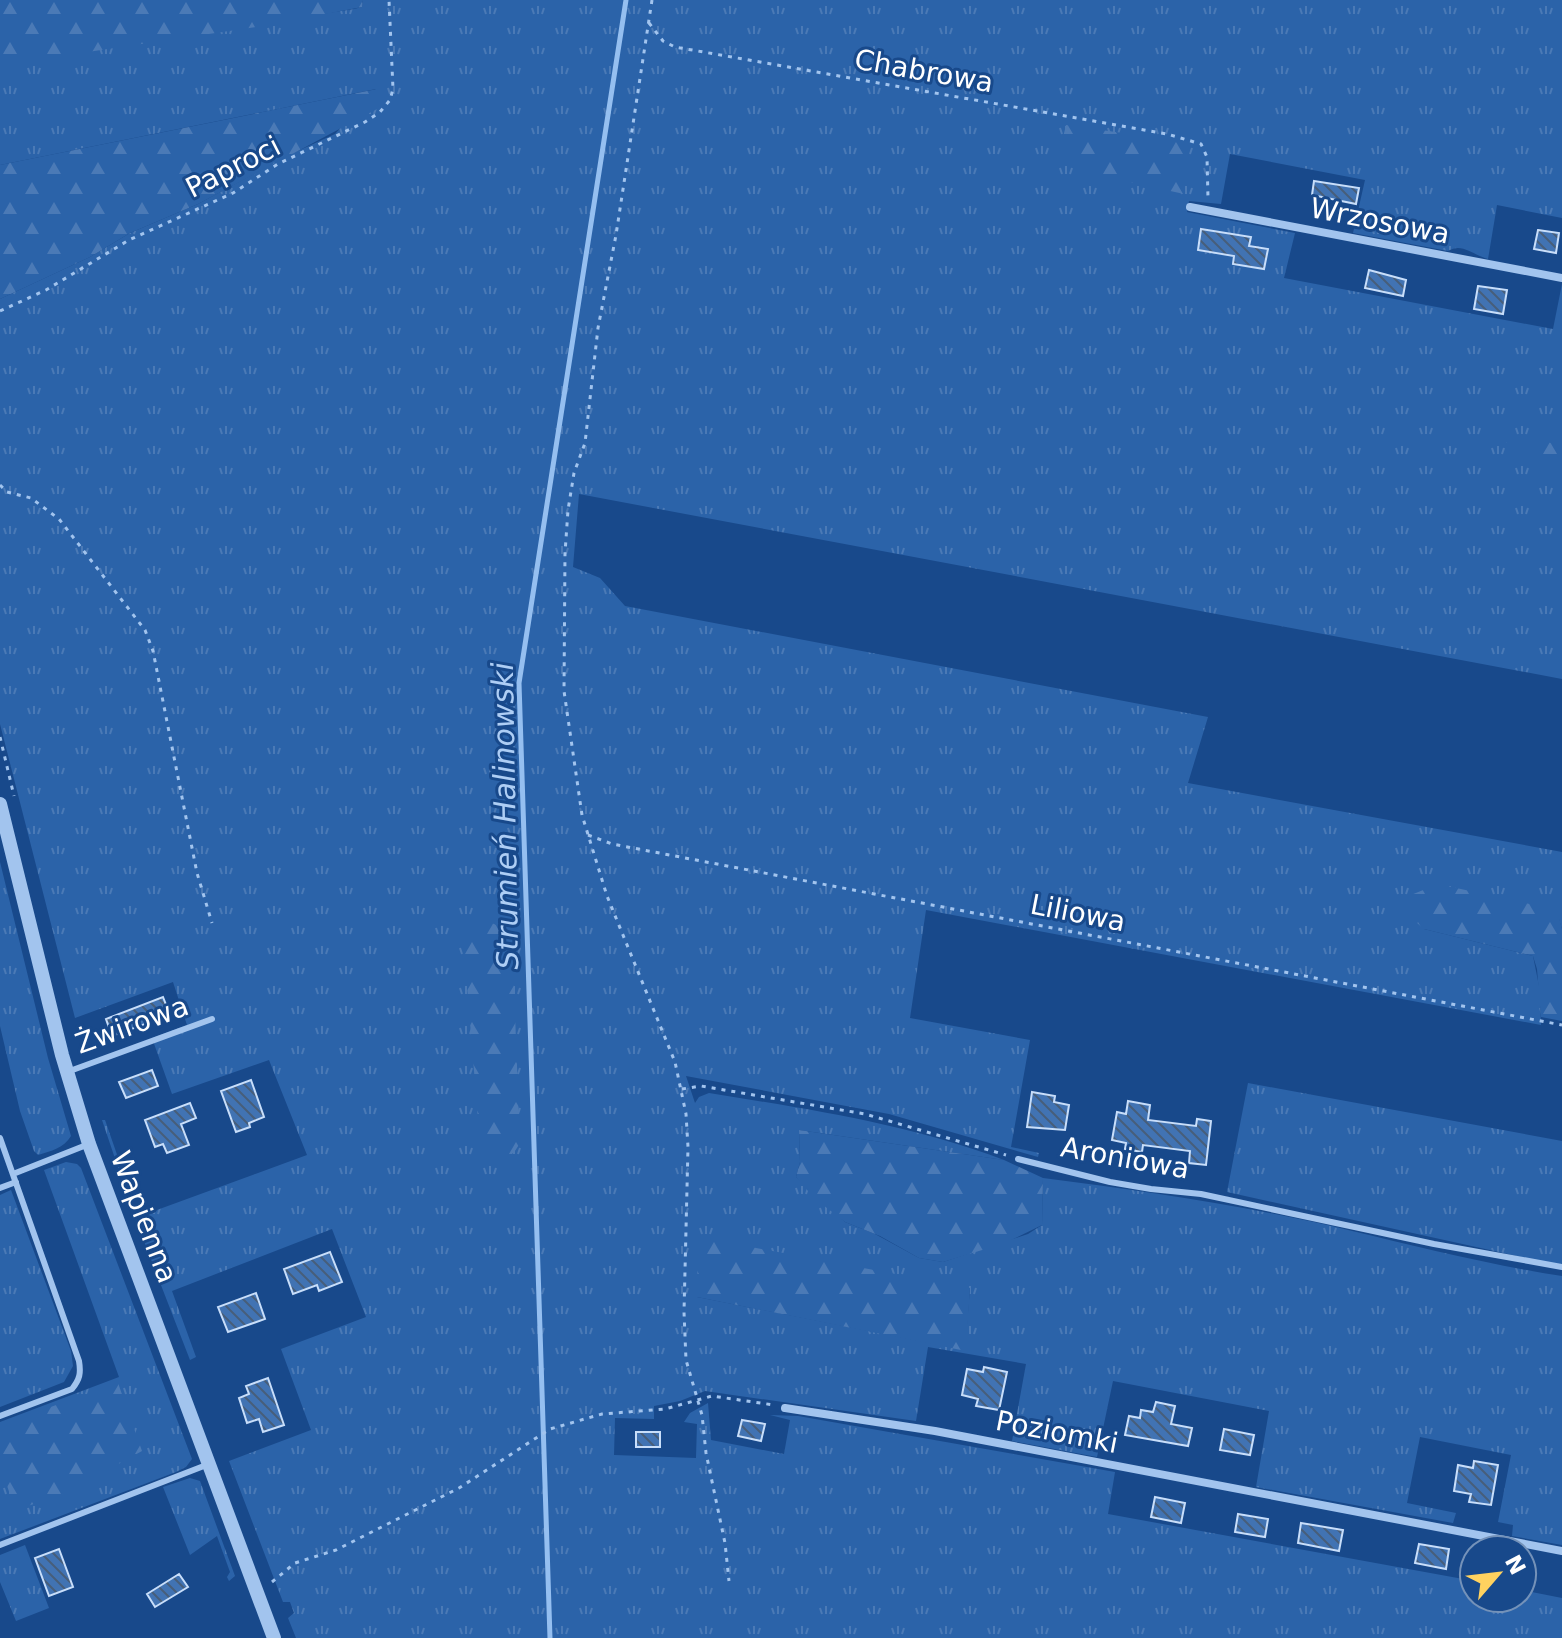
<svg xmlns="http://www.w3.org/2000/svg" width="1562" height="1638" font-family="'DejaVu Sans',sans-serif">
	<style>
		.grass { fill: url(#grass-tufts); fill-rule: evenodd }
		.forest { fill: url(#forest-firs) }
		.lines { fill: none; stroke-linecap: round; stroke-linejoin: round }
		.stream { stroke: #95bff0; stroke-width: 5 }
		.building { fill: url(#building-back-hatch); stroke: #c8defa; stroke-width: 2 }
		.path { stroke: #a2c4ee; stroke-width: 3; stroke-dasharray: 4 6; stroke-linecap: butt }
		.service { stroke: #a2c4ee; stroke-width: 6 }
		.minor { stroke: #a2c4ee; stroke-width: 8 }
		.tertiary { stroke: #a2c4ee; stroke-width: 14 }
		.labels { text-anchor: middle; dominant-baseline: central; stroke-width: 6; stroke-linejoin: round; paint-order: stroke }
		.street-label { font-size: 28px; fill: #fff; stroke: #18498b }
		.water-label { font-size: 30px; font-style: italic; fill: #aecef5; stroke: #18498b }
	</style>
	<defs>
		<pattern id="grass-tufts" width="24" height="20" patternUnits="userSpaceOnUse" patternTransform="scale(2)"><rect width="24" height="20" fill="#2b63a9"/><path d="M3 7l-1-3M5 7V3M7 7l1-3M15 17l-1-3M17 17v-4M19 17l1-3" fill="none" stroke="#4b7ab6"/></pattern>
		<pattern id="forest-firs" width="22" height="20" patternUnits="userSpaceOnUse" patternTransform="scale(2)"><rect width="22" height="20" fill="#2b63a9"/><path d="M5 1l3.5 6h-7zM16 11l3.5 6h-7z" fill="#4b7ab6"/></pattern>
		<pattern id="building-back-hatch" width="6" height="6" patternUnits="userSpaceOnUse" patternTransform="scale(2)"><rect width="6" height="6" fill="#4173b3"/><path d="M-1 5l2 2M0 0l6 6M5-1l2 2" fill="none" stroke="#475e7a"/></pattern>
	</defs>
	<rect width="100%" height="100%" fill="#18498b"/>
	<!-- grass -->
	<path class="grass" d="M363,0H1562V218L1497,205L1488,259C1473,255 1462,242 1448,251L1353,233L1365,180L1230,154L1221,204L1189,201L1187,212L1295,233L1284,278L1553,329L1562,284V679L579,494L573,567L600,578L625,606L1208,717L1188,783L1562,852V929L1556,910L1424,929L1533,956L1540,991L1541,1025L926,910L910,1018L1030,1040L1011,1147L1039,1153L1038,1157L889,1114L686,1076L695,1103L699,1097L709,1093C808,1109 909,1124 1004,1160L799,1130L800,1162L796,1177L845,1222L875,1234L919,1258L943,1262L1028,1234L1042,1225L1043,1178C1144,1191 1248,1206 1348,1230C1419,1247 1490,1265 1562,1276V1545L1512,1536L1513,1525L1498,1522L1511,1455L1420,1437L1407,1503L1456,1513L1453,1523L1256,1487L1269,1411L1113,1381L1097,1457L1012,1441L1026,1364L928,1347L916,1421L705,1391L680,1401L654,1406V1419L615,1418L614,1455L696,1458L697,1424L684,1422L690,1413L708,1403L711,1440L784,1454L790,1420L770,1415L798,1416L1115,1472L1108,1514L1474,1581V1598H1522V1590L1562,1598V1638H296L288,1618L294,1613L290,1602H283L229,1461L311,1430L281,1349L366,1317L332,1229L172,1291L196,1357L190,1360L135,1218L307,1155L269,1060L172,1094L152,1038L187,1025L173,982L75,1018L0,724V299L90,257L130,233L198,204L289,155L335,134L376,89L0,165V64L354,9L362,7ZM970,1288L965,1350L697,1297Z
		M0,862L48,1058L71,1136C64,1148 51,1151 38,1155L34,1151L20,1111L0,1026Z
		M1248,1083L1562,1141V1266L1227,1192Z
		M102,1120H105L131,1195L128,1197Z
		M66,1162L77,1164L81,1168L192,1459L186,1467L176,1472L0,1539V1422L119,1377L44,1170Z
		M11,1190L71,1351L73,1366L64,1382L0,1407V1195Z
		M190,1478L200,1481L235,1576L229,1581L227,1577L230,1572L217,1536L190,1555L163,1487Z
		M25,1545L49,1608L16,1621L0,1582V1555Z"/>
	<!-- forest -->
	<path class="forest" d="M0,0H363L362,7L269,25L0,65Z
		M377,89L379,108L198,204L130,233L90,257L0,299V165Z
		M1066,125L1151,137L1190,145L1184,194L1102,176L1072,167L1059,154Z
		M1493,432L1562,445V486Z
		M1438,884L1557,910L1562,929V1021L1541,1017L1537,969L1533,956L1424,929L1402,910L1406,897Z
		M473,920C506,922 508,933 513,963L520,1143C513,1155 509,1159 495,1161L480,1144L463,937L465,924Z
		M799,1130L1004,1160L1043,1178L1042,1225L1005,1243L943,1262L919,1258L880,1236L845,1222L814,1198L796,1177L800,1162Z
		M698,1237L970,1288L966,1351L697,1297Z
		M118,1383L142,1451L62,1495L15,1510L0,1464V1425Z"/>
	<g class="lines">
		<!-- stream -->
		<path class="stream" d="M550,1638L519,683L626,0"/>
	</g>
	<!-- building -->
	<path class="building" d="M1314,181L1359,188L1356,204L1312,195Z
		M1201,229L1251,237L1249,246L1268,249L1264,269L1233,264L1234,256L1198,250Z
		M1538,230L1559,233L1556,253L1534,249Z
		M1369,270L1406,280L1403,296L1365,288Z
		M1478,286L1507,290L1503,314L1474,309Z
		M163,997L170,1015L112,1036L106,1019Z
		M152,1070L158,1086L126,1098L119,1082Z
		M251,1080L264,1117L249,1123L250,1127L236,1132L221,1091Z
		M1032,1092L1055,1096L1054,1102L1069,1105L1065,1130L1027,1127Z
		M1128,1101L1150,1105L1148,1120L1196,1126L1197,1119L1211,1121L1206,1165L1189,1163L1190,1151L1143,1145L1142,1152L1125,1149L1126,1143L1112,1140L1117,1112L1126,1114Z
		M190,1103L196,1118L181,1124L189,1145L167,1153L163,1144L155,1147L145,1120Z
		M330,1252L342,1282L319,1291L317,1285L293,1294L284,1269Z
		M256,1293L265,1319L228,1332L218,1307Z
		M984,1367L1007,1372L999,1410L976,1406L978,1399L962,1395L967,1369L983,1372Z
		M268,1378L284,1425L263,1432L259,1419L247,1423L239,1398L249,1394L246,1386Z
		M1156,1402L1175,1406L1171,1424L1192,1428L1188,1446L1125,1435L1129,1416L1140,1418L1141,1410L1153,1412Z
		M742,1420L765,1424L761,1441L738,1436Z
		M1224,1429L1254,1435L1250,1455L1220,1450Z
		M636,1432H660V1447H636Z
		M1474,1461L1498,1465L1491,1505L1469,1502L1471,1494L1454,1491L1458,1465L1473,1468Z
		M1155,1497L1185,1503L1181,1523L1151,1517Z
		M1238,1514L1268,1519L1265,1537L1235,1532Z
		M1301,1523L1343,1530L1339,1551L1298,1543Z
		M1419,1544L1449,1549L1446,1569L1415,1563Z
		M59,1549L73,1587L49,1596L35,1558Z
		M179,1574L188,1587L155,1607L147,1594Z"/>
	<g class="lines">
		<!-- path -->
		<path class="path" d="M652,0L616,235L598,328L585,443L574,473L568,510L565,553L564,691L582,815L607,896L675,1062L686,1114L688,1147L684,1312L686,1360L702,1415L706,1453L725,1543L729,1581
			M649,23L663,41L675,47L1167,134L1201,144L1207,157L1208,199
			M0,311L46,290L129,240L233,193L278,164L365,122L380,112L390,100L393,89L389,0
			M0,485L7,492L31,498L59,519L145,630L153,651L197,873L212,923
			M0,737L14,796
			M588,835L612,844L1562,1025
			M682,1089L701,1086L865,1114L1006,1155
			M272,1582L295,1563L336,1550L459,1488L550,1429L602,1414L665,1409L712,1396L774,1405"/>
		<!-- service -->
		<path class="service" d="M67,1072L212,1019
			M0,1138L79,1361C81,1373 80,1379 72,1389L0,1416
			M1018,1159L1110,1182L1151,1189L1201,1194L1434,1244L1562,1267
			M13,1174L89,1144
			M0,1188L16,1182
			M0,1545L209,1464"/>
		<!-- minor -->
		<path class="minor" d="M1190,207L1562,278
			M785,1408L935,1431L1562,1551"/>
		<!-- tertiary -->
		<path class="tertiary" d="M0,804L62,1055L89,1144L274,1638"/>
	</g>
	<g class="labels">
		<!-- street labels -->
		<g class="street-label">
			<text transform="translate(924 71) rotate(10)">Chabrowa</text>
			<text transform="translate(233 167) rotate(-27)">Paproci</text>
			<text transform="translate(1380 221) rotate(11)">Wrzosowa</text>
			<text transform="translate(1078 913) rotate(11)">Liliowa</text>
			<text transform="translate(132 1025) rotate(-20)">Żwirowa</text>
			<text transform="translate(1125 1158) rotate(10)">Aroniowa</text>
			<text transform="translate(144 1217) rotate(69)">Wapienna</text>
			<text transform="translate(1057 1432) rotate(11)">Poziomki</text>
		</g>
		<!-- water labels -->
		<g class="water-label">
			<text transform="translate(505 816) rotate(-91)">Strumień Halinowski</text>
		</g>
	</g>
	<!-- north arrow -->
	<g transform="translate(1498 1574) rotate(62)"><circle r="38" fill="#18498b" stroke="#7492b9" stroke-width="2"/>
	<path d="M0-6L14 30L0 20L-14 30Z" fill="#ffd25f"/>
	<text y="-12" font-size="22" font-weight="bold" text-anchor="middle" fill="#ffffff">N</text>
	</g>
</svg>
